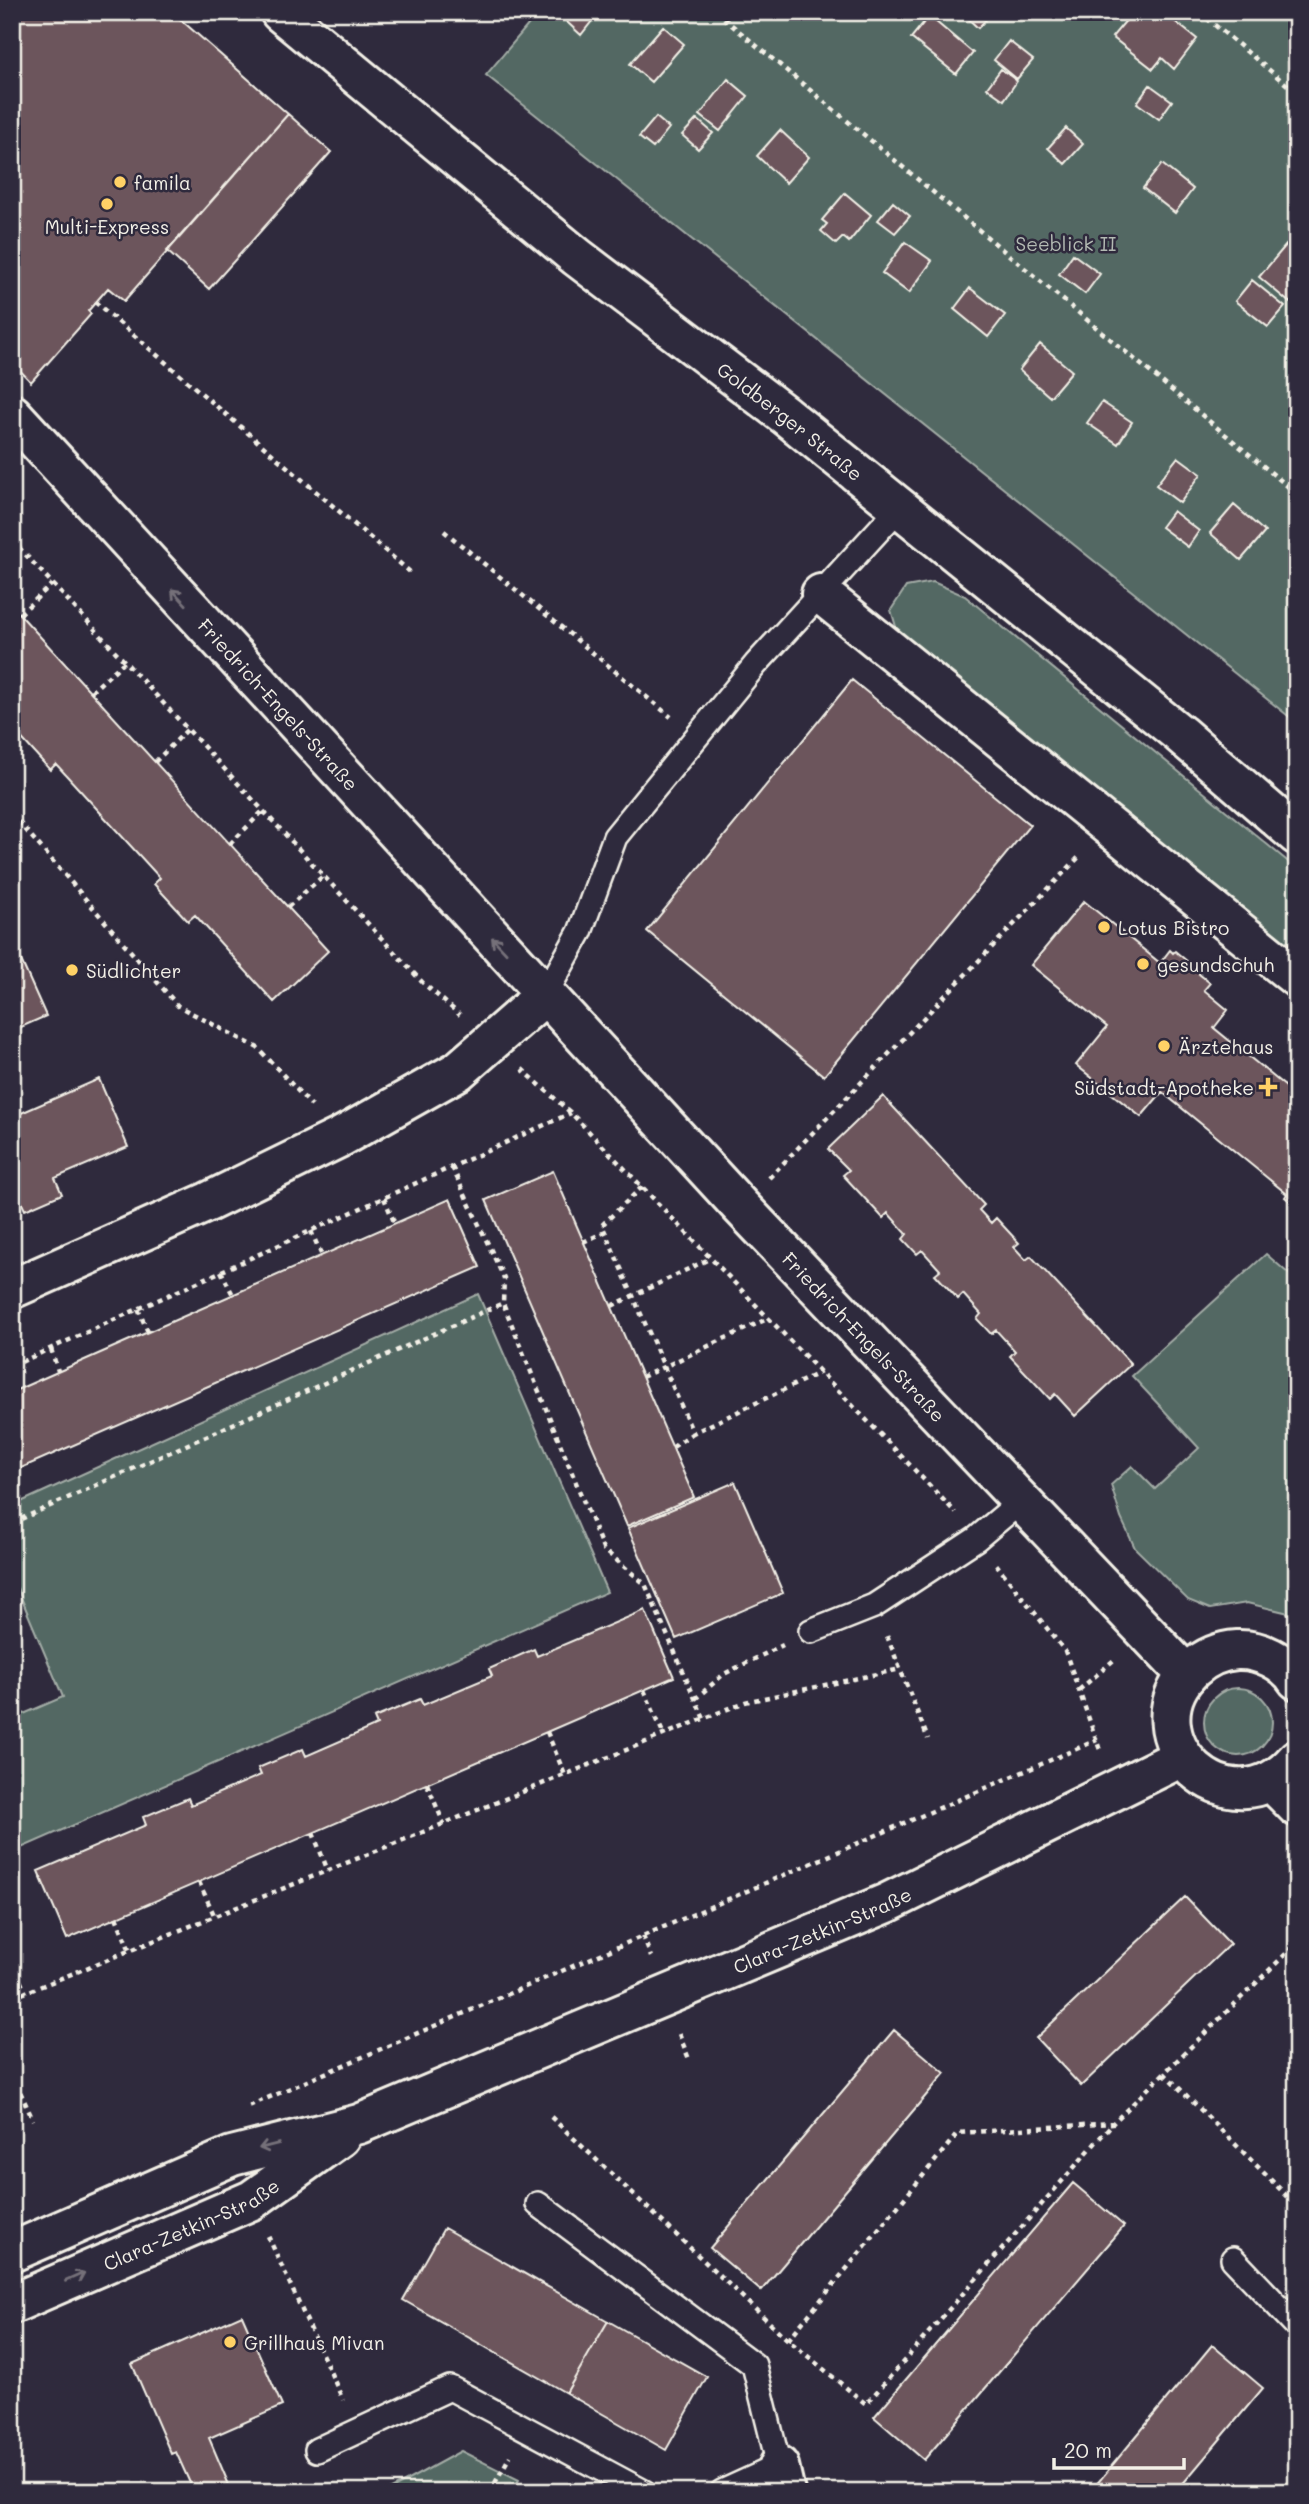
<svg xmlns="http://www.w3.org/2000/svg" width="1309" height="2504" font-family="Mali,sans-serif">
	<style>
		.green { fill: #526863; stroke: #a3aca6; stroke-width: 2 }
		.building { fill: #6c545c; stroke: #f4f1e8; stroke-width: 2 }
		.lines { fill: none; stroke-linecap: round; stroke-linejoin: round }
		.lane-casing { stroke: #f4f1e8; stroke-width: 28 }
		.street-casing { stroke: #f4f1e8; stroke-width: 44 }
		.secondary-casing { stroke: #f4f1e8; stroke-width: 44 }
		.path { stroke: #f4f1e8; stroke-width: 4.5; stroke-dasharray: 5 5; stroke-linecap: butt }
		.lane { stroke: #2f2a3d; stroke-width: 23 }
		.street { stroke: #2f2a3d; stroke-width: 38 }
		.secondary { stroke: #2f2a3d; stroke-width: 38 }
		.oneway { stroke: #747079 }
		.poi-dot { fill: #ffd166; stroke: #2f2a3d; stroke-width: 2.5 }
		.labels { text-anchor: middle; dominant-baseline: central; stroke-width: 5; stroke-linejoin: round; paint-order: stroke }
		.poi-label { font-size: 19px; fill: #f4f1e8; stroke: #2f2a3d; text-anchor: start }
		.park-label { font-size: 19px; fill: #b3bab3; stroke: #2f2a3d }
		.street-label { font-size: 19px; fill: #f4f1e8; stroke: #2f2a3d }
	</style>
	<rect width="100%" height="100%" fill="#2f2a3d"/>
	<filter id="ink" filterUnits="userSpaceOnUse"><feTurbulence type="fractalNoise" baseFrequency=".0143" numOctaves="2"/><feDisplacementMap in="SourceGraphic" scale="14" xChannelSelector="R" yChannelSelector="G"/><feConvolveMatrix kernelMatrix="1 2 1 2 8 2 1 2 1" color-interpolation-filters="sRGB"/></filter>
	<g filter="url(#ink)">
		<!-- green -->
		<path class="green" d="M539,12H1297V723L486,75Z
			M933,582L965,596L1297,869V955L897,630L891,610L906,587Z
			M1266,1254L1297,1281V1615L1247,1603L1210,1609L1188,1600L1135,1548L1121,1518L1111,1485L1132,1466L1155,1489L1199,1448L1132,1376Z
			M478,1294L607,1592L12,1852V1719L63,1697L17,1588L12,1589V1506Z
			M1204 1722a34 34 0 1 1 68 0a34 34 0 1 1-68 0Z
			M461,2451L519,2480L512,2492H386Z"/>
		<!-- building -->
		<path class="building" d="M12,12H172L288,114L124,301L108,288L88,311L91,314L31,382L12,362Z
			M556,12H599L581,35Z
			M961,12H993L978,28Z
			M1133,12H1163L1197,39L1174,69L1162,58L1153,69L1112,37Z
			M929,16L973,53L956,74L911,38Z
			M663,26L684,44L651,82L630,64Z
			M1009,41L1033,60L1017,79L994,60Z
			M1001,69L1017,81L1004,100L987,88Z
			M728,79L748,96L720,131L700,115Z
			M1150,85L1172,101L1159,119L1137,103Z
			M288,114L331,152L209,289L167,251Z
			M656,117L669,128L653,148L639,137Z
			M697,119L713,133L698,149L682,135Z
			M1066,128L1083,144L1065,164L1048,148Z
			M780,130L809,157L786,183L757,156Z
			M1162,164L1193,189L1175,213L1143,188Z
			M845,193L871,215L849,242L843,237L836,244L821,231L827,224L822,220Z
			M893,202L910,216L895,233L878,220Z
			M905,242L932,261L909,293L882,273Z
			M1287,244L1297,252V294L1290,303L1259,277Z
			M1073,254L1100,274L1085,294L1059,274Z
			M1252,280L1285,307L1268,327L1235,301Z
			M970,288L1005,315L988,337L954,309Z
			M1040,344L1072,371L1050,397L1019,370Z
			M1102,402L1132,422L1118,444L1087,423Z
			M1178,457L1201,474L1180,503L1156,485Z
			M1234,505L1265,532L1241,560L1210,533Z
			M1173,511L1199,531L1188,547L1161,527Z
			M12,606L328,951L274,1002L195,915L188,921L154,884L160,878L56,764L50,770L16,732L22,727L12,715Z
			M852,680L1030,825L824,1076L647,931Z
			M1084,901L1160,963L1170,950L1173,953L1175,951L1200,972L1199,974L1210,983L1204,990L1228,1010L1214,1028L1297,1096V1207L1285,1197L1287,1194L1162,1092L1141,1117L1076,1065L1107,1027L1031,965Z
			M16,949L46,1016L12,1031V951Z
			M99,1079L128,1147L55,1178L62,1194L25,1210L18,1195L12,1197V1117Z
			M883,1096L984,1205L979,1210L991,1223L996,1218L1019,1243L1014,1247L1026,1260L1031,1256L1131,1364L1075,1416L1055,1394L1050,1399L1010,1356L1015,1351L996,1330L991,1334L977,1319L981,1314L963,1294L958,1299L935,1274L940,1270L922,1250L917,1254L903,1239L907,1234L888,1213L883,1218L843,1175L849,1170L828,1149Z
			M553,1171L694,1497L627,1526L486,1200Z
			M450,1199L480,1267L12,1472V1392Z
			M735,1482L783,1593L676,1639L628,1528Z
			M645,1610L674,1677L67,1939L38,1871L146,1825L143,1817L188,1798L191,1805L261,1775L258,1768L303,1749L306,1756L377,1725L374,1718L420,1699L423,1705L492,1676L489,1669L534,1649L537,1656Z
			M1185,1897L1230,1944L1081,2086L1036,2038Z
			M894,2030L945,2073L761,2291L710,2248Z
			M1073,2183L1124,2226L924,2460L874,2417Z
			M444,2228L608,2321L566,2393L403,2300Z
			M242,2315L282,2406L209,2438L232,2492H194L176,2452L171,2454L132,2364Z
			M608,2321L707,2377L666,2450L566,2393Z
			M1212,2345L1263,2388L1176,2492H1090Z"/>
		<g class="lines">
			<defs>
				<path id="lane" d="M545,995L580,932L615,837L756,664L899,508
					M811,1631L874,1606L976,1539L1020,1502
					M538,2204L754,2365L779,2466L722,2492
					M1233,2259L1297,2326
					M317,2450L450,2388L644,2492"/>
				<g id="street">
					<path id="s1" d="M12,414L741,1207L1187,1675"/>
					<path d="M821,594L1297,978"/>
					<path d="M12,1289L208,1202L341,1137L458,1071L545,995"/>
					<path d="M1297,1680C1285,1661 1259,1649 1237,1650C1220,1651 1205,1658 1193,1669C1124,1734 1229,1840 1297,1759"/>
					<path d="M1272,1782L1297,1807"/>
					<path id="s2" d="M12,2252L232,2156L359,2124L887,1903L1182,1757"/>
					<path id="s3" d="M12,2304L252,2200L340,2137"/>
					<path d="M779,2466L785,2492"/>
				</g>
				<g id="secondary">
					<path id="s4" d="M280,12L577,257L785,415L1180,734L1297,835"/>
				</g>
			</defs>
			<!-- lane casing -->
			<use href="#lane" class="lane-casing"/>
			<!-- street casing -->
			<use href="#street" class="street-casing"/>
			<!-- secondary casing -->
			<use href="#secondary" class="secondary-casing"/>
			<!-- path -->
			<path class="path" d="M716,12L1297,494
				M1199,12L1297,93
				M95,302L410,572
				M444,531L671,717
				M12,540L423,983L460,1015
				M12,556L20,548
				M20,614L52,584
				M91,692L125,661
				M155,762L188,729
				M12,814L178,1006L258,1048L312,1106
				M230,844L263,811
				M288,907L323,876
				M522,1069L571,1113L956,1513
				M452,1167L504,1278L503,1303
				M769,1178L1079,857
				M642,1187L602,1225L693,1433L821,1372
				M384,1198L395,1224
				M311,1231L322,1256
				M583,1242L605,1232
				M221,1271L233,1295
				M612,1306L711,1258
				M138,1309L148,1332
				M51,1349L58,1371
				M12,1366L571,1113
				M642,1377L769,1318
				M673,1447L693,1433
				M12,1523L503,1303L603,1549L645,1584L704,1719
				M996,1564L1065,1651L1101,1753
				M887,1636L928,1739
				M644,1690L664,1735
				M1079,1690L1115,1659
				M695,1699L724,1674L783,1645
				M547,1732L565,1775
				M427,1784L444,1824
				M313,1833L328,1871
				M199,1882L215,1917
				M116,1917L130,1951
				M643,1936L651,1957
				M12,1963L26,1993
				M12,1998L745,1702L901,1669
				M679,2034L689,2059
				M1164,2073L1291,2200
				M12,2074L33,2120
				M249,2106L1097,1740
				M551,2117L788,2340L866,2404L1113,2123
				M268,2236L343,2400
				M788,2340L958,2133L1113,2123L1297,1943
				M490,2492L510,2456"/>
			<!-- lane -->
			<use href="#lane" class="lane"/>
			<!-- street -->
			<use href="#street" class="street"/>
			<!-- secondary -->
			<use href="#secondary" class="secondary"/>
		</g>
		<!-- one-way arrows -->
		<defs><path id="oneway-shaft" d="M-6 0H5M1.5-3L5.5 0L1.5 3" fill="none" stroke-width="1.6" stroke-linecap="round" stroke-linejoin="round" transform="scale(1.75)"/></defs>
		<g class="oneway">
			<use href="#oneway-shaft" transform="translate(179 597) rotate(-133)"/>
			<use href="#oneway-shaft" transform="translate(499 945) rotate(-133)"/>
			<use href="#oneway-shaft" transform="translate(269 2146) rotate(166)"/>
			<use href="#oneway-shaft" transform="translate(75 2277) rotate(-24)"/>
		</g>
	</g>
	<!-- markers -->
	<g class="poi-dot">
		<circle cx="120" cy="182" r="7"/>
		<circle cx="107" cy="204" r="7"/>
		<circle cx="1104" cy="927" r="7"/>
		<circle cx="1143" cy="964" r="7"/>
		<circle cx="72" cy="970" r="7"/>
		<circle cx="1164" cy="1046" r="7"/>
		<path d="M1264.5 1076.5h7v7h7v7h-7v7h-7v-7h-7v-7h7z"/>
		<circle cx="230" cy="2342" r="7"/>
	</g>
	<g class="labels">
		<!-- poi labels -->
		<g class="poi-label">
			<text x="134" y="182">famila</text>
			<text x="107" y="226" text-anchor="middle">Multi-Express</text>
			<text x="1118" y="927">Lotus Bistro</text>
			<text x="1157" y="964">gesundschuh</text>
			<text x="86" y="970">Südlichter</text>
			<text x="1178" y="1046">Ärztehaus</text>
			<text x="1254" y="1087" text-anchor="end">Südstadt-Apotheke</text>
			<text x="244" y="2342">Grillhaus Mivan</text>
		</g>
		<!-- park labels -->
		<g class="park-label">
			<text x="1066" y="243">Seeblick II</text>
		</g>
		<!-- street labels -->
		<g class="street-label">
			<text stroke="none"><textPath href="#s4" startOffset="654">Goldberger Straße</textPath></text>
			<text stroke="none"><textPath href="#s1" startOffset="394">Friedrich-Engels-Straße</textPath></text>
			<text stroke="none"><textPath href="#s1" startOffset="1256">Friedrich-Engels-Straße</textPath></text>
			<text stroke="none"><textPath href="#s2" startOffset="873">Clara-Zetkin-Straße</textPath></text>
			<text stroke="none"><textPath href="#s3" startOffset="196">Clara-Zetkin-Straße</textPath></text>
		</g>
	</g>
	<!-- margin -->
	<rect width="1309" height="2504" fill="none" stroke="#2f2a3d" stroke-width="42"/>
	<rect x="21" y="21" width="1267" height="2462" fill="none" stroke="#f4f1e8" stroke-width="2.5" filter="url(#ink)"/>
	<!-- scale -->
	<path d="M1054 2458v10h130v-10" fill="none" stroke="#f4f1e8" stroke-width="3.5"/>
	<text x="1064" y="2458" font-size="21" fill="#f4f1e8" stroke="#2f2a3d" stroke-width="5" paint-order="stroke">20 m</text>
</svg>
